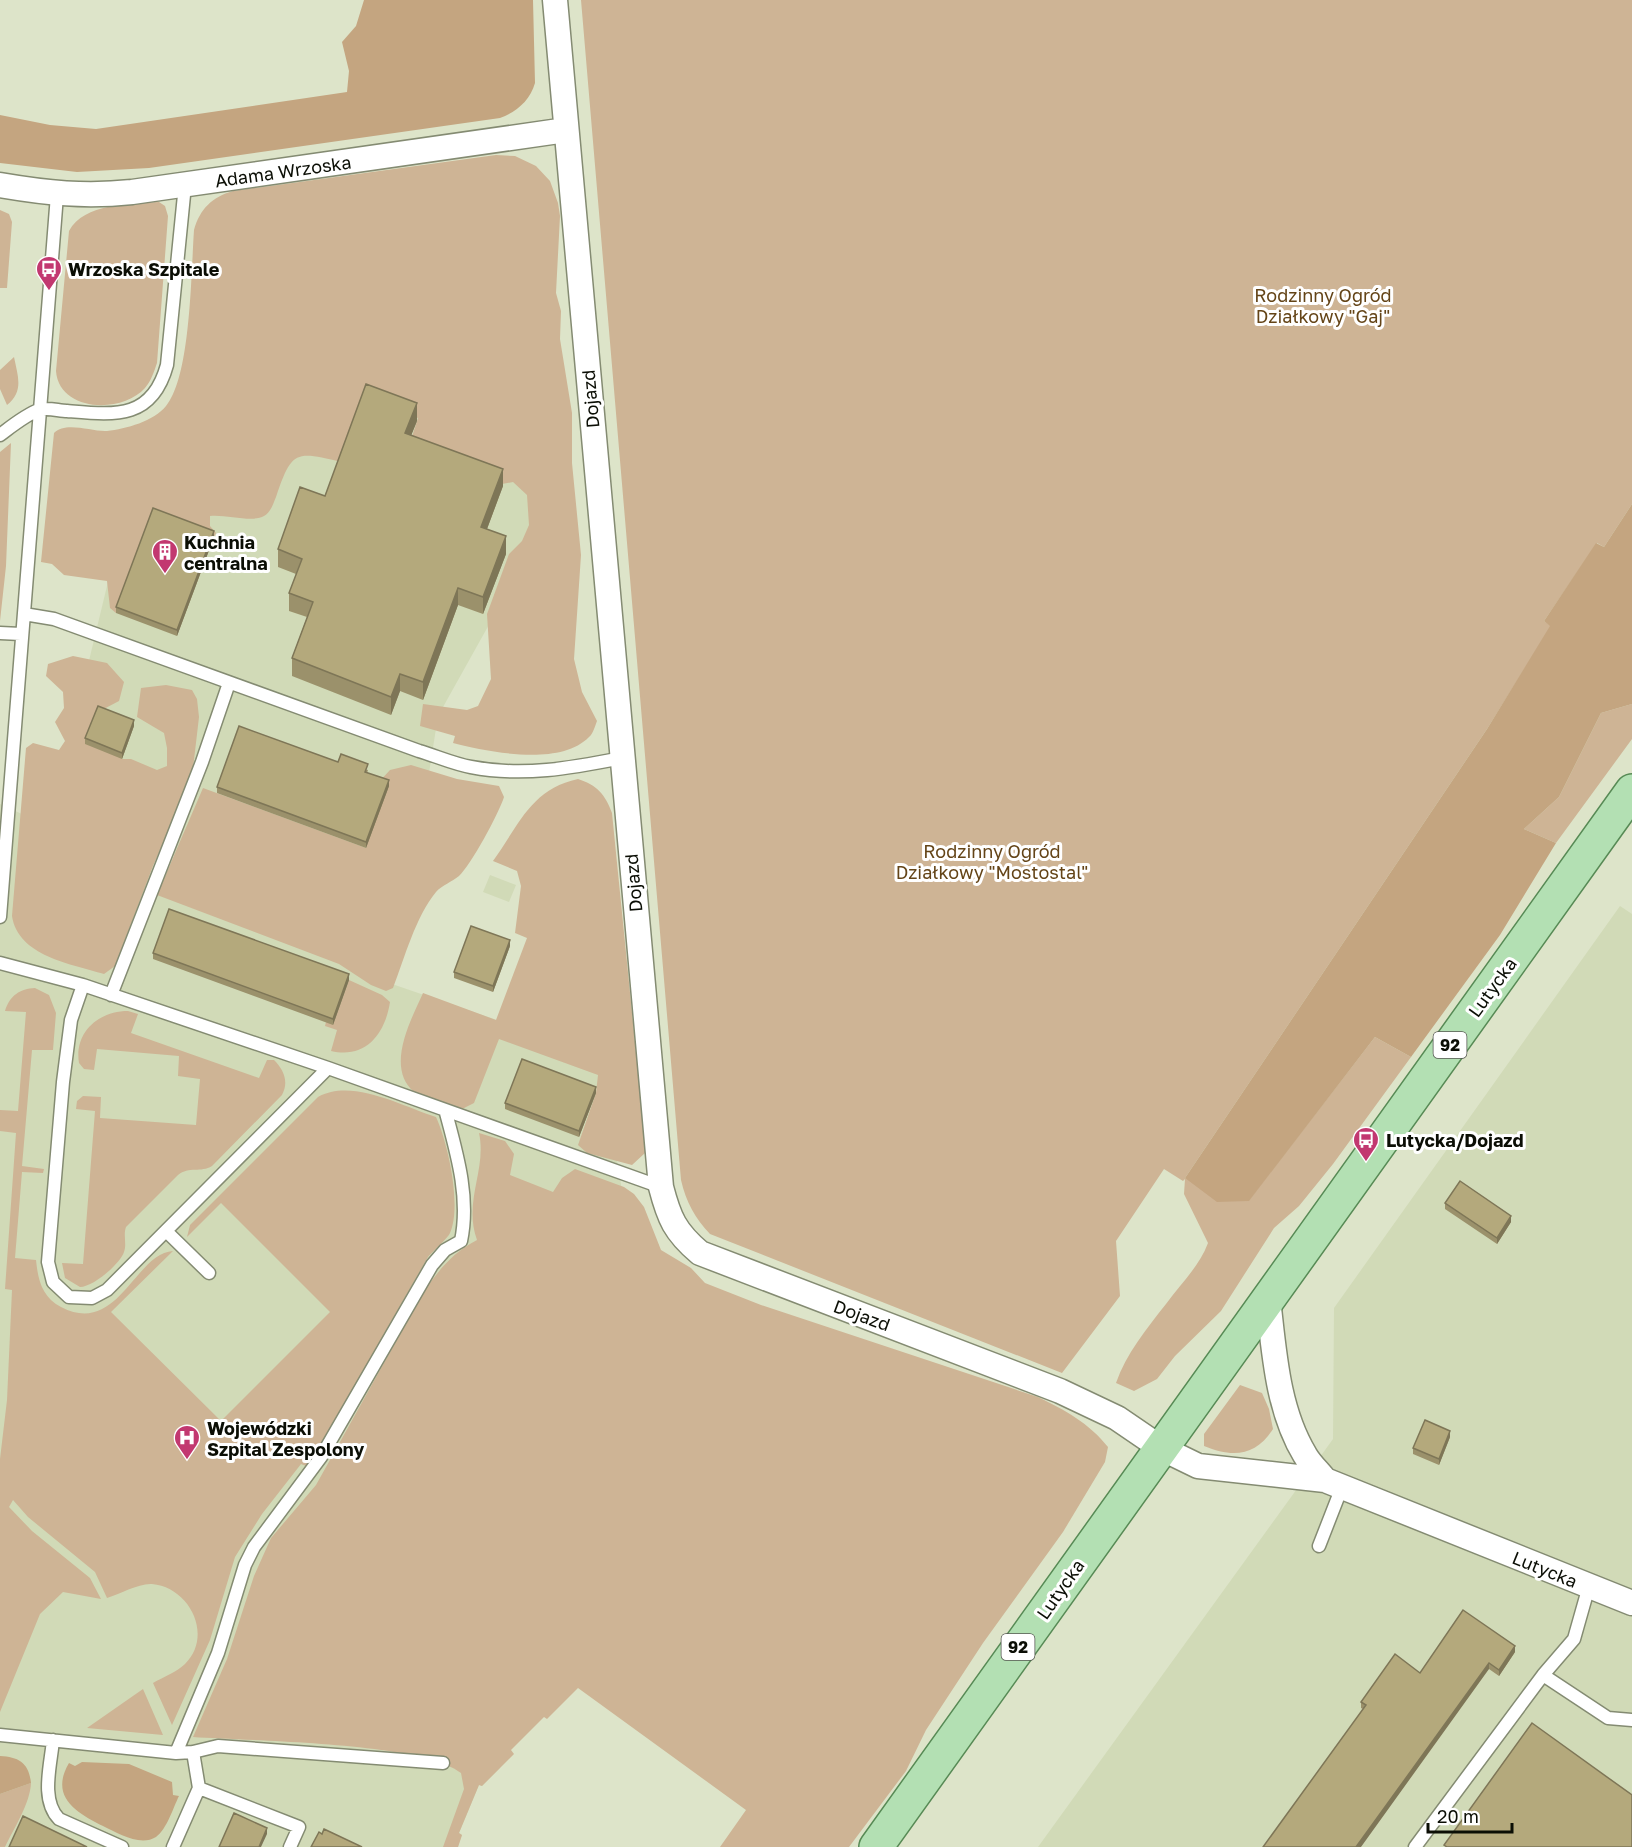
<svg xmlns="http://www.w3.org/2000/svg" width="1632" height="1847" font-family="'Golos Text',sans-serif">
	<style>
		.built { fill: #d1dab7 }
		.green { fill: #ceb495 }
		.forest { fill: #c4a580 }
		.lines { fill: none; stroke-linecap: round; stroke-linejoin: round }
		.service-casing { stroke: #848b72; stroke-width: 15 }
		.minor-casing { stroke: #848b72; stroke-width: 27 }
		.primary-casing { stroke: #578a55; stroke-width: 36 }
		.service { stroke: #fff; stroke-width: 12 }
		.minor { stroke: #fff; stroke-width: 24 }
		.primary { stroke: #b3e0b3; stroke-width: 33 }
		.wall { fill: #9b916b }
		.shaded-wall { fill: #7e7657 }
		.building { fill: #b4a97c; stroke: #7e7657; stroke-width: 1.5 }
		.labels { text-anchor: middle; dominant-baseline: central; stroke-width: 6; stroke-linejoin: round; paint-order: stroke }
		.shield { fill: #fff; stroke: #545650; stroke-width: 1.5 }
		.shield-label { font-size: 16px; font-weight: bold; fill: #0b0e05 }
		.street-label { font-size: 18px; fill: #0b0e05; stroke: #fff }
		.poi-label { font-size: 18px; font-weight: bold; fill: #0b0e05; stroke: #fff; text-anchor: start }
		.park-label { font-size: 18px; fill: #644417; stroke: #fff }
	</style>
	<rect width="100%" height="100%" fill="#dde4c9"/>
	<!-- built -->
	<path class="built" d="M309,342L528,419L534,544L438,716L415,861L375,939L54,806L113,561Z
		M0,804L392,984L599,1055L634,1261L500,1768L482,1786L479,1785L459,1833L462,1835L458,1847H0Z
		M490,875L516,885L509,902L483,892Z
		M1620,906L1632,914V1847H1038L1333,1439L1334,1308Z"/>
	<!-- green -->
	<path class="green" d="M581,0H1632V504L1604,547L1597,543L1544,621L1551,626L1487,729L1185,1178L1249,1200L1375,1037L1411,1057L1333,1164L1299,1206L1274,1228L1221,1311L1175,1356L1157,1379L1134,1391L1116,1383C1126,1354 1147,1328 1166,1304C1181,1283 1199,1267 1208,1243L1184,1194L1185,1179L1183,1181L1164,1169L1116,1241L1120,1296L1062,1373L710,1234C695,1218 686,1202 681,1180Z
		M496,155L515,156L536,166L550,181L558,203L560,216L556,293L561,311L560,339L572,413V463L581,555L574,659L582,692L597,721C595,726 593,734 589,737C560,767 489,752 453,743L455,736L420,726L423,704L467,710L478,706L491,679L487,614L509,554L522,541L529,525L527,495L513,482L502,484L408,449L418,418L365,400L342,462C295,451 292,450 276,497C273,504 271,512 264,516C253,523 225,514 210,516V526L216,533L214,537L153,514L116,613L110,608L107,581L64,575L52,564L41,562L54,433C66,421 92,432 107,431C126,429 154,421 166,406C191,376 191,272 194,230C200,209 212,197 233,191Z
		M159,202L165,206L168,216L157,363C154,372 151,381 145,388C122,414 59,412 56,371L69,231C84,203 130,204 159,202Z
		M0,210L9,214L12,222L7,288H0Z
		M14,357C18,377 24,391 7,405L0,389V370Z
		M11,443L6,566L0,621V452Z
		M73,656L107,663L124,682L119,701L98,712L122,759H131L157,770L167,766V748L164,733L137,717L141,688L166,685L192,690L197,699L199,717L192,777L153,866L115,966L104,974C71,964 18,956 12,916L26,748L33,743L59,750L65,741L55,722L64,708L63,692L46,676L48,664Z
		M1632,704V739L1556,843L1524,829L1559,797L1601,713Z
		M411,765L457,779L499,786L504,797C499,813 471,865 459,876C452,882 442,885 436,892C415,918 405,957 393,988L386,991L371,985L339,964L157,895L203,788L366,848L378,783L390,770Z
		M578,779C597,785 605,794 612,813L645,1142V1153L632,1165L587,1153L578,1145L596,1093L598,1075L499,1039L474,1103L462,1109C448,1105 426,1102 414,1092C385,1067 411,1020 423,993L496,1020L527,938L515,933L521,886L517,871L493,861C519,825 531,789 578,779Z
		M349,980L382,995L390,1002C385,1034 366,1059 331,1051L337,1030L325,1026L326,1022L333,1024Z
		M35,988L49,995L56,1013L53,1050H32L22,1166L44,1169L43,1173L22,1172L15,1258L36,1260C38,1280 42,1297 61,1307C118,1337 135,1253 173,1251L111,1312L221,1421L330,1312L221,1203L187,1237L190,1225L318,1097C352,1078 401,1106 436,1117C448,1143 462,1206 450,1233C448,1238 433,1251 428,1257L318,1450L306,1466L301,1464L262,1514L235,1557L210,1640L172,1725L153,1683C163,1677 177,1672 185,1664C214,1635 189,1587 152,1584C139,1583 120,1594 107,1598L95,1572L28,1517L13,1500L9,1507L32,1531L90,1578L101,1599L63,1592L40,1614L0,1712V1459L7,1400L12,1290L5,1289L16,1133L0,1131V1110L18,1111L26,1012L5,1011C10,995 20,989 35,988Z
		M128,1011L138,1014L131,1033L259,1078L267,1060H274C284,1070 289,1082 282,1095L212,1166C201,1173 189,1166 178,1175L126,1227C123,1235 127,1244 124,1252C120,1264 93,1287 80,1287L65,1278L62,1263L83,1264L95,1111L76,1109L77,1101L83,1096L101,1097L100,1118L196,1125L200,1079L178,1076L179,1056L97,1049L94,1070L84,1069L79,1063C74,1033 98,1011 128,1011Z
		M479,1133L505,1141L514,1154L510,1175L553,1192L562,1178L575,1169L624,1187L634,1194L644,1207L661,1250L691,1268L705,1283L761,1305L1038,1397C1065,1410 1089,1423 1108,1447L1105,1462L1063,1532L983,1643L926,1730L906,1771L849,1847H720L746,1810L578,1688L547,1719L544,1717L511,1750L514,1754L482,1786L479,1785L459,1833L462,1835L458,1847H443L464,1789L461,1773C422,1742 250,1741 193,1737L227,1659L254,1576L271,1538L316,1485L424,1291C440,1269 452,1253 477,1240C463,1201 487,1170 479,1133Z
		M1240,1385L1262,1393L1269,1409L1273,1429C1256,1456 1233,1458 1204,1446V1434Z
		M143,1689L163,1735L87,1728Z
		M31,1783C30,1804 14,1828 5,1847H0V1794Z"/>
	<!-- forest -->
	<path class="forest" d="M364,0H533L535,83C530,101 516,112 500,118L149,168L77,172L0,163V115L50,125L96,129L347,92L349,71L342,42L356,26Z
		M1632,504V704L1601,713L1559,797L1524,829L1556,843L1500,935L1411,1057L1375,1037L1249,1201L1217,1202L1185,1178L1487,729L1550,626L1544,621L1596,543L1604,547Z
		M0,1756C19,1757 29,1763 31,1783L0,1794Z
		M82,1762L129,1764L172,1782L173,1795L179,1796C173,1808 167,1829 156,1837C140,1847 118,1833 103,1826C77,1813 49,1797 69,1763L75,1766Z"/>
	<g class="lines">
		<defs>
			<path id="service" d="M0,435C12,426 25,415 39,410C47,407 59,411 67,411C115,415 152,420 167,365L185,185
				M24,614L54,619L419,751C436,756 454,764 471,767C523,777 571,768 622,758
				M0,633L21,634
				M0,917L57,195
				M0,963L83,985L328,1068L661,1187
				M83,985L71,1020L63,1082L48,1262L53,1282L69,1297L92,1298L107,1290L328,1068
				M111,995L202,762L229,683
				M166,1231L209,1273
				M1319,1546L1342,1487
				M1543,1675L1608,1718L1632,1720
				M0,1735L176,1753L193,1752L218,1746L443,1763
				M53,1740C51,1764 40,1800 59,1819L122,1847
				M176,1753L218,1653L245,1565L254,1547L321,1457L432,1265L445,1250L461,1241C470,1198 457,1154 446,1113
				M199,1788L299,1827L290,1847
				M173,1847L199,1788L193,1752
				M1415,1847L1543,1675L1574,1639L1589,1586"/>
			<path id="minor" d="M555,0L661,1187C669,1218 675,1232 700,1253L1060,1391L1117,1418L1161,1448L1198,1466L1325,1480
				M0,185C47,193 85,197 132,192L566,130
				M1268,1299C1274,1350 1277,1409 1305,1455C1310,1464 1319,1472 1325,1480L1632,1603"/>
			<path id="primary" d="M876,1847L1632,791"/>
		</defs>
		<!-- service casing -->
		<use href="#service" class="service-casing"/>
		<!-- minor casing -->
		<use href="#minor" class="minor-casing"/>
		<!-- primary casing -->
		<use href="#primary" class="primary-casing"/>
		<!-- service -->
		<use href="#service" class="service"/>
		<!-- minor -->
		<use href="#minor" class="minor"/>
		<!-- primary -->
		<use href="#primary" class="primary"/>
	</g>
	<!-- wall -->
	<path class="wall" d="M417,421L411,435L503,486L487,529L506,554L483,614L458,605L423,700L400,691L391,715L292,676V658L307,617L289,611V593L296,574L278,567V549L325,496Z
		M214,537L177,636L116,613V607Z
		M134,726L122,759L85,744V738Z
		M338,762L368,770L367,773L389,786L366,848L217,793V787Z
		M510,946L493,992L454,978V972Z
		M153,953L349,980L333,1025L153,959Z
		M596,1093L579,1137L505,1109V1103Z
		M1445,1203L1511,1222L1497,1244L1445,1209Z
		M1450,1437L1439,1465L1413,1454V1448Z
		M1515,1652L1499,1676L1489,1669L1363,1709L1361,1708V1702L1420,1673Z"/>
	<!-- shaded-wall -->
	<path class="shaded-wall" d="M417,403V421L405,451V433Z
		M503,469V486L481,545V527Z
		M214,531V537L177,636V630Z
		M506,536V554L483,614V597Z
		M458,588V605L423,700V682Z
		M400,674V691L391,715V697Z
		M134,720V726L122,759V753Z
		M389,780V786L366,848V842Z
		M510,940V946L493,992V986Z
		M349,974V980L333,1025V1019Z
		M596,1087V1093L579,1137V1131Z
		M1511,1216V1222L1497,1244V1238Z
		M1450,1431V1437L1439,1465V1459Z
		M1515,1646V1652L1499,1676V1670Z
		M1489,1663V1669L1361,1847H1356Z
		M267,1828V1834L261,1847H259Z"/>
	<!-- building -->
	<path class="building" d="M366,384L417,403L405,433L503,469L481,527L506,536L483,597L458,588L423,682L400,674L391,697L292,658L313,602L289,593L302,559L278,549L300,487L325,496Z
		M153,508L214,531L177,630L116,607Z
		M98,706L134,720L122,753L85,738Z
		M239,726L338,762L341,754L368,764L365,772L389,780L366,842L217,787Z
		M169,909L349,974L333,1019L153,953Z
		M471,926L510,940L493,986L454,972Z
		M522,1059L596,1087L579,1131L505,1103Z
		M1460,1181L1511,1216L1497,1238L1445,1203Z
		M1425,1420L1450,1431L1439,1459L1413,1448Z
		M1463,1610L1515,1646L1499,1670L1489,1663L1356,1847H1263L1366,1705L1361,1702L1395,1654L1420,1673Z
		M1532,1723L1632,1795V1847H1447L1444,1845Z
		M234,1813L267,1828L259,1847H219Z
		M23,1816L87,1847H9Z
		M324,1829L362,1847H311L319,1832L322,1834Z"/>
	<!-- icons -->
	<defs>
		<symbol id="bus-pin" viewBox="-11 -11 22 30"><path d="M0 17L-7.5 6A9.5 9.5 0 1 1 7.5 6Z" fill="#c23870" stroke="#fff"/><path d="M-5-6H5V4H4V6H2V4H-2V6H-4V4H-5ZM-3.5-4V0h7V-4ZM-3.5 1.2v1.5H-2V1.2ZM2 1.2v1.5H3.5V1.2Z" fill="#fff"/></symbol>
		<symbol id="building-pin" viewBox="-11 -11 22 30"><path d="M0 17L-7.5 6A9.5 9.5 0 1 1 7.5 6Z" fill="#c23870" stroke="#fff"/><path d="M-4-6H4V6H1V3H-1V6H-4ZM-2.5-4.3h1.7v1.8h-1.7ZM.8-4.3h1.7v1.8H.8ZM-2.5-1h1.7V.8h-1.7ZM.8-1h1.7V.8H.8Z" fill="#fff"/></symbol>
		<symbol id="hospital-pin" viewBox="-11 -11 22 30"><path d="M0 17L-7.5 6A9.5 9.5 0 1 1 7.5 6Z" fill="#c23870" stroke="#fff"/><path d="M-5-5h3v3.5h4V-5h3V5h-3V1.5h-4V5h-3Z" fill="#fff"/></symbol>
	</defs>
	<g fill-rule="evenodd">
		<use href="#bus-pin" x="34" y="254" width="30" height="40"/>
		<use href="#building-pin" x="150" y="537" width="30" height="40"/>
		<use href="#bus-pin" x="1351" y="1125" width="30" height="40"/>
		<use href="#hospital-pin" x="172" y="1423" width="30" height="40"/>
	</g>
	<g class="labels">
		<!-- shield labels -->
		<g class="shield">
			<rect x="1433.5" y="1032" width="33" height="26" rx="4.5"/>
			<rect x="1001.5" y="1634" width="33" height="26" rx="4.5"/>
		</g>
		<g class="shield-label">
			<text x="1450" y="1045">92</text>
			<text x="1018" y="1647">92</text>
		</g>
		<!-- street labels -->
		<g class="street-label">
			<text transform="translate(283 171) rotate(-8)">Adama Wrzoska</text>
			<text transform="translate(590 399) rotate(-95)">Dojazd</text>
			<text transform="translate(633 883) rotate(-95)">Dojazd</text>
			<text transform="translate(1492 987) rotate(-54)">Lutycka</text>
			<text transform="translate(862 1315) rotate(20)">Dojazd</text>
			<text transform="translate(1545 1569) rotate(22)">Lutycka</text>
			<text transform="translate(1060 1589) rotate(-55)">Lutycka</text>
		</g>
		<!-- poi labels -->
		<g class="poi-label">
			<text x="68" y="269">Wrzoska Szpitale</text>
			<text x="184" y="542">Kuchnia<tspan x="184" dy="21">centralna</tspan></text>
			<text x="1386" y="1140">Lutycka/Dojazd</text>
			<text x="207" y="1428">Wojewódzki<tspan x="207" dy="21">Szpital Zespolony</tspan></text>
		</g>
		<!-- park labels -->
		<g class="park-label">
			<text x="1323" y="295">Rodzinny Ogród<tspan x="1323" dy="21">Działkowy "Gaj"</tspan></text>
			<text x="992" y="851">Rodzinny Ogród<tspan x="992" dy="21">Działkowy "Mostostal"</tspan></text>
		</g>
	</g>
	<!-- scale -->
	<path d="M1428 1823v9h84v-9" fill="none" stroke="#0b0e05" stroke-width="3"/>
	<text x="1437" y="1823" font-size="18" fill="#0b0e05" stroke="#ffffff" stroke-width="4.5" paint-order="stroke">20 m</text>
</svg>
